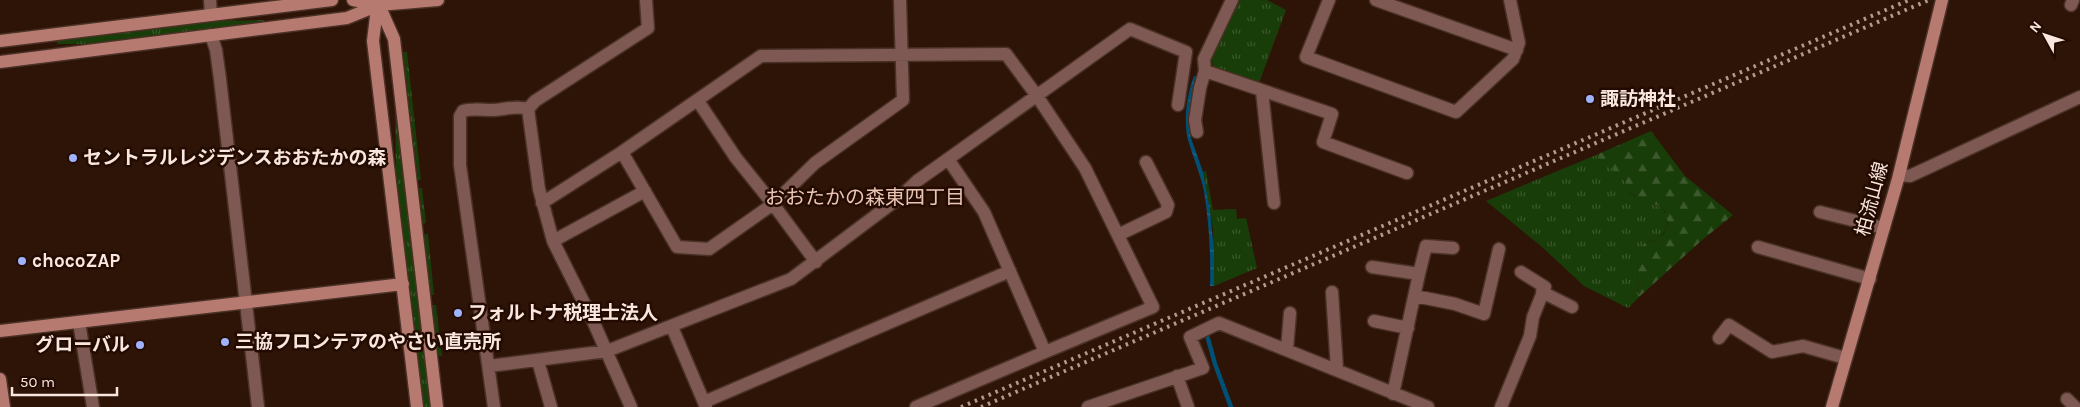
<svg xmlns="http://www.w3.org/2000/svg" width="2080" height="407" font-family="Karla,'Noto Sans JP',sans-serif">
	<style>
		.grass { fill: url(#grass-tufts) }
		.forest { fill: url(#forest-firs) }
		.water { fill: url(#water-ripples) }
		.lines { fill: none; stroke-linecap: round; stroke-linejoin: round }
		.stream { stroke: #005076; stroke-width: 4.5 }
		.street-casing { stroke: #4a3125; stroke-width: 15 }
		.secondary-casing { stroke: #4a3125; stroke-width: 15 }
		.street { stroke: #7e5852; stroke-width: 12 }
		.secondary { stroke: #b67a71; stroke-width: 12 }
		.rail { stroke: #b19b91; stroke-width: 4; stroke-dasharray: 2.5 5; stroke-linecap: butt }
		.poi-dot { fill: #9fb3fd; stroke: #230b01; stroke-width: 2 }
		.labels { text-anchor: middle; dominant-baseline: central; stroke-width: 5; stroke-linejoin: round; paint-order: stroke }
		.poi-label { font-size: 19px; font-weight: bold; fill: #f9e6de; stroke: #230b01; text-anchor: start }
		.street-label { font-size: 19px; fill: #f9e6de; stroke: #230b01 }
		.neighbourhood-label { font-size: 20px; fill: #eac5b4; stroke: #230b01 }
	</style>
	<defs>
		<pattern id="grass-tufts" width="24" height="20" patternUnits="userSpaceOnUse" patternTransform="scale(1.25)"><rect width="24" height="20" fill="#193d08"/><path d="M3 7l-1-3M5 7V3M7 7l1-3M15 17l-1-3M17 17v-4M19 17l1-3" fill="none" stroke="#3b592c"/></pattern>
		<pattern id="forest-firs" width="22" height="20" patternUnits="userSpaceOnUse" patternTransform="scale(1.25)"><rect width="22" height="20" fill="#193d08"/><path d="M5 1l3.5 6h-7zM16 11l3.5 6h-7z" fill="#3b592c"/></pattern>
		<pattern id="water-ripples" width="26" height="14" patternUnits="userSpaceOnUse" patternTransform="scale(1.25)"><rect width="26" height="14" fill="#005076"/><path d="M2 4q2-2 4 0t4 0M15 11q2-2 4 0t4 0" fill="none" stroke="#266989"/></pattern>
	</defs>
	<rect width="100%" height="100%" fill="#2e1407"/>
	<!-- grass -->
	<path class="grass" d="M1238,0H1267L1286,10L1259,83L1213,67L1212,59Z
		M264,20V22L102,44H57V41L206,21Z
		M387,45H389L431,407H424L396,172L395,106Z
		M403,52H407L421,180H418Z
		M1596,155C1604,162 1619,171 1625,181C1627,184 1627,189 1629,192C1642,205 1675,202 1666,228C1663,238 1655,241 1645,243L1637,262L1639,297L1628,308L1584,286L1542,247L1486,201Z
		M1206,171L1213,210L1236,209L1237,219L1246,218L1257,268L1214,286L1213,229L1203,172Z
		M419,188H422L426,223L423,224Z
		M424,234H428L434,295H431Z
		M432,305H436L442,356H438Z"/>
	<!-- forest -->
	<path class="forest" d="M1651,131L1685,176L1733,215L1701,241L1639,297L1637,262L1633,257L1645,243L1654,241L1664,234L1668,223L1665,211L1657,205L1642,201L1628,191L1625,180L1596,155Z"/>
	<!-- water -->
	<path class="water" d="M1194,76L1198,77L1193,91L1190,122L1191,138L1203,172L1210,211L1214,250V286H1210C1211,254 1209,223 1204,191C1200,173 1193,157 1188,140C1183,120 1187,94 1194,76Z"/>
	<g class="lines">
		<!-- stream -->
		<path class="stream" d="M1207,335L1215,364L1231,407"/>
		<defs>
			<path id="street" d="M210,0L211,15
				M1329,0L1306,57L1456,112L1513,59L1519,43L1510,0
				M1376,0L1517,50
				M2071,5L2073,0
				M211,35L216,50L220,79L258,407
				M1205,71L1332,114L1323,142L1407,173
				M1262,91L1274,203
				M1197,132L1195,120L1200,88L1205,71L1204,59L1232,0
				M622,152L677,247L709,249L773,204L736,158L698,101
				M948,159L1130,29L1186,52L1178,105
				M1899,175L1910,176L2080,97
				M542,203L622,152L761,56L1006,54L1037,96L1085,168L1153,307L1045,352
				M1820,212L1884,228
				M1118,235L1166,212L1168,205L1146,162
				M553,241L645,191
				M1758,247L1870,279
				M816,262L773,204L815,163L903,100L900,0
				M1372,267L1419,274L1393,394
				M1419,274L1426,246L1453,248
				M1332,292L1337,369
				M1542,292L1572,307
				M1415,296L1455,304L1484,314L1499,249
				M1374,321L1408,328
				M79,322L93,407
				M672,327L706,407
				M1719,338L1729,325L1772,352L1803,346L1845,358
				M1287,349L1290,313
				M538,361L551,407
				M489,366L607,351L791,279L899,198L917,181L948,159L984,212L1045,352L916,407
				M1177,376L1188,407
				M2067,399L2075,407
				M704,402L1010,271
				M494,407L460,165V116L463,111C472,108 482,110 492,110C504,110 516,105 528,109
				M631,407L593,321L553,241L539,189L528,109L535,101L648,28L646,0
				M1088,407L1203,368L1190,337L1219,323L1428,407
				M1501,407L1530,336L1533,317L1545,287L1521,272"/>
			<path id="secondary" d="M353,0L379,5L438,0
				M378,0L373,41L417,407
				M379,5L394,39L437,407
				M0,41L332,0
				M0,62L347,18L379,5
				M0,331L403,284
				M0,379L4,407
				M1832,407L1898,179L1942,0"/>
		</defs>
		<!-- street casing -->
		<use href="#street" class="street-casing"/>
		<!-- secondary casing -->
		<use href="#secondary" class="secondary-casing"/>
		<!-- street -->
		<use href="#street" class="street"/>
		<!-- secondary -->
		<use href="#secondary" class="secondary"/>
		<!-- rail -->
		<path class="rail" d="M961,407L1909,0
			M981,407L1929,0"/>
	</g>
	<!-- markers -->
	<g class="poi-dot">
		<circle cx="1590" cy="99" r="5"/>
		<circle cx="73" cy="158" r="5"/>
		<circle cx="22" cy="261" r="5"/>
		<circle cx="458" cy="313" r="5"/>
		<circle cx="225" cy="342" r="5"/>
		<circle cx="140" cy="345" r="5"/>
	</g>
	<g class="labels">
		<!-- poi labels -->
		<g class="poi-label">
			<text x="1600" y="99">諏訪神社</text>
			<text x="83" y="158">セントラルレジデンスおおたかの森</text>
			<text x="32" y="261">chocoZAP</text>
			<text x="468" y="313">フォルトナ税理士法人</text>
			<text x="235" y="342">三協フロンテアのやさい直売所</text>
			<text x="130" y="345" text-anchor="end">グローバル</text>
		</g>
		<!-- street labels -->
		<g class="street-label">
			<text transform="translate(1872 199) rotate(-75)">柏流山線</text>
		</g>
		<!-- neighbourhood labels -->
		<g class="neighbourhood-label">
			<text x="865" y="197">おおたかの森東四丁目</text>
		</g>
	</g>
	<!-- north arrow -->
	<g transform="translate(2045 35) rotate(310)" stroke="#230b01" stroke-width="4" paint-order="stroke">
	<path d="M0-4L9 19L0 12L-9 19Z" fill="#f9e6de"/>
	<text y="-8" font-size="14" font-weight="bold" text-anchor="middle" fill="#f9e6de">N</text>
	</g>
	<!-- scale -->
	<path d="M12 387v8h105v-8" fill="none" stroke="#f9e6de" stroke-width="2.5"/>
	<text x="20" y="387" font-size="15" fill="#f9e6de" stroke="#230b01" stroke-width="4" paint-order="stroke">50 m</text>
</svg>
